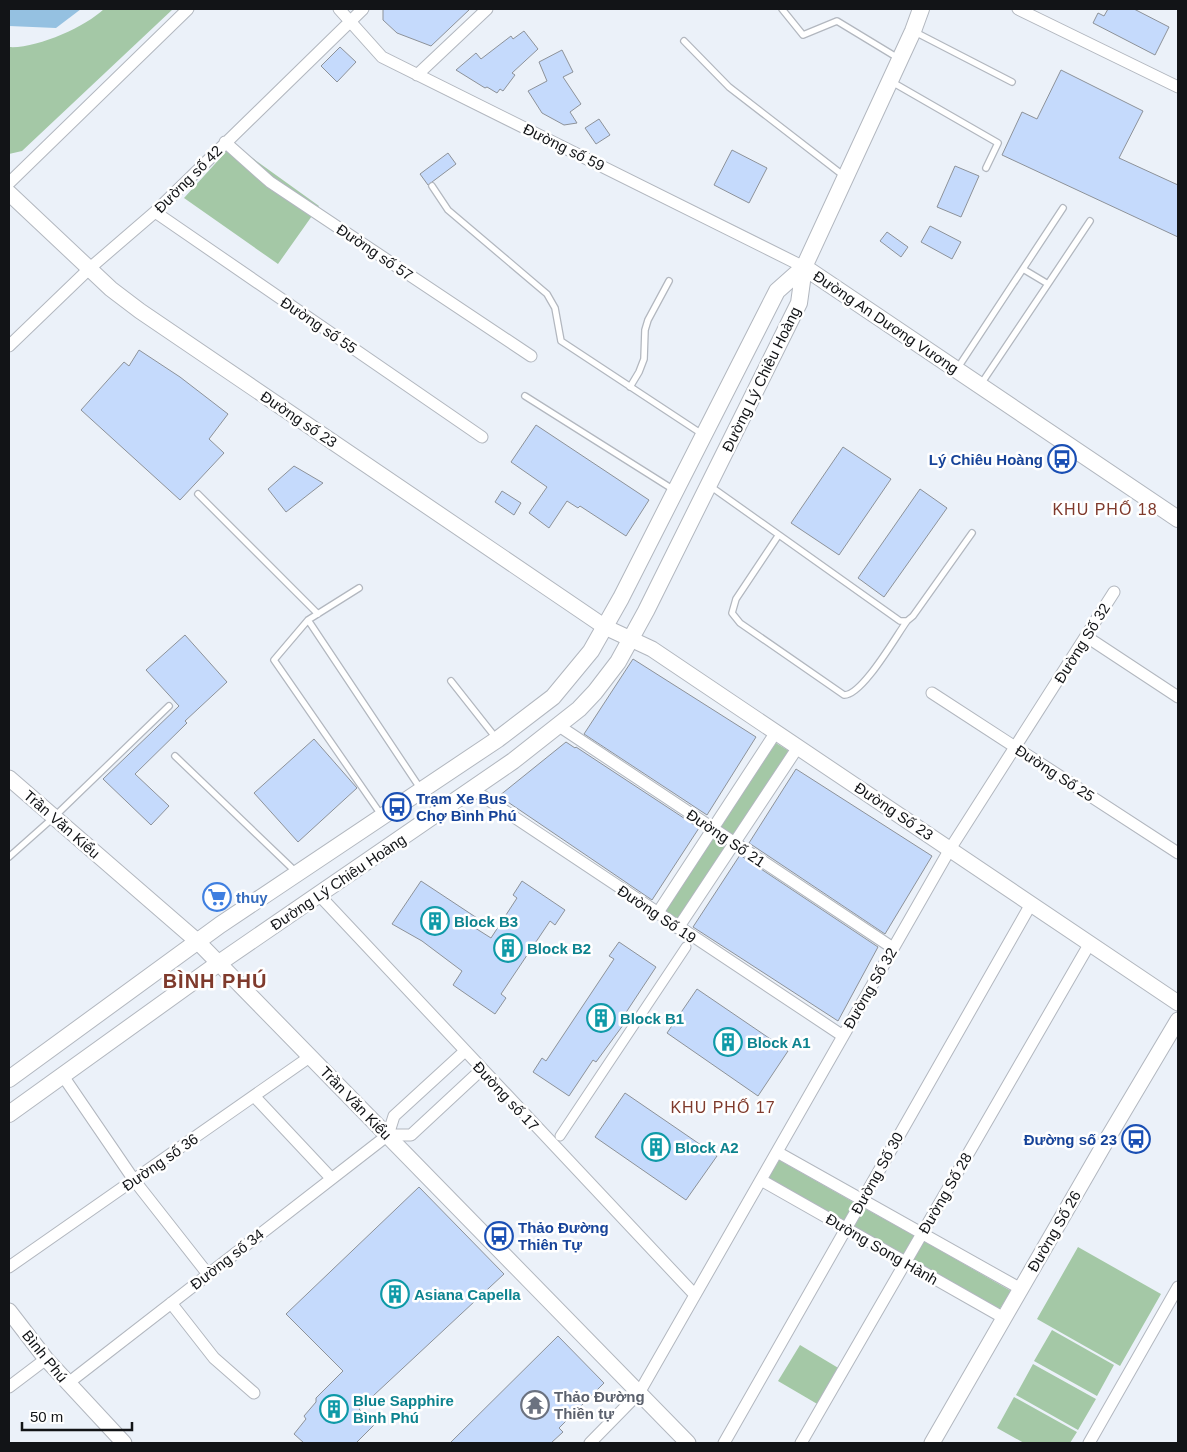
<svg xmlns="http://www.w3.org/2000/svg" width="1187" height="1452" font-family="Arial,sans-serif">
	<style>
		.green { fill: #a4c8a6 }
		.water { fill: #95c1e1 }
		.building { fill: #c5dafc; stroke: #8d9299 }
		.lines { fill: none; stroke-linecap: round; stroke-linejoin: round }
		.service-casing { stroke: #b2b7bf; stroke-width: 8 }
		.pedestrian-casing { stroke: #b2b7bf; stroke-width: 11 }
		.minor-casing { stroke: #b2b7bf; stroke-width: 13 }
		.tertiary-casing { stroke: #b2b7bf; stroke-width: 17 }
		.secondary-casing { stroke: #b2b7bf; stroke-width: 18 }
		.service { stroke: #fff; stroke-width: 5.5 }
		.pedestrian { stroke: #fff; stroke-width: 9 }
		.minor { stroke: #fff; stroke-width: 11 }
		.tertiary { stroke: #fff; stroke-width: 15 }
		.secondary { stroke: #fff; stroke-width: 16 }
		.labels { text-anchor: middle; dominant-baseline: central; stroke-width: 5; stroke-linejoin: round; paint-order: stroke }
		.street-label { font-size: 15px; fill: #121417; stroke: #fff }
		.transit-label { font-size: 15px; font-weight: bold; fill: #164399; stroke: #fff; text-anchor: end }
		.shop-label { font-size: 15px; font-weight: bold; fill: #366cbe; stroke: #fff; text-anchor: start }
		.culture-label { font-size: 15px; font-weight: bold; fill: #0d838f; stroke: #fff; text-anchor: start }
		.worship-label { font-size: 15px; font-weight: bold; fill: #5b616d; stroke: #fff; text-anchor: start }
		.neighbourhood-label { font-size: 16px; letter-spacing: 1px; fill: #7f3a2c; stroke: #fff }
		.district-label { font-size: 20px; font-weight: bold; letter-spacing: 1px; fill: #7f3a2c; stroke: #fff }
	</style>
	<rect width="100%" height="100%" fill="#ebf1f9"/>
	<!-- green -->
	<path class="green" d="M104,9H173L22,151L9,154V47C36,49 85,27 104,9Z
		M233,144L319,206L278,264L184,198Z
		M776,743L789,751L733,837L720,827Z
		M714,836L727,845L676,921L663,913Z
		M779,1160L855,1203L845,1221L768,1178Z
		M864,1208L915,1236L904,1255L854,1227Z
		M924,1241L1011,1291L999,1310L913,1260Z
		M1078,1247L1161,1294L1120,1366L1037,1319Z
		M1052,1330L1114,1365L1097,1396L1034,1361Z
		M800,1345L840,1369L819,1405L778,1381Z
		M1033,1364L1096,1399L1078,1430L1016,1395Z
		M1014,1397L1077,1432L1070,1443H1024L997,1428Z"/>
	<!-- water -->
	<path class="water" d="M9,9H81L56,28L9,26Z"/>
	<!-- building -->
	<path class="building" d="M383,9H470L431,46L397,33L383,20Z
		M1108,9H1134L1169,27L1155,55L1093,23L1098,13L1104,16Z
		M524,31L538,49L512,73L515,75L503,91L500,89L497,93L487,87L485,88L456,70L476,53L481,59L511,36L513,39Z
		M340,47L356,62L337,82L321,66Z
		M562,50L573,72L563,77L581,104L570,112L577,123L564,125L542,113L528,91L547,81L539,62Z
		M1061,70L1143,111L1119,158L1178,185V237L1002,155L1022,112L1037,119Z
		M599,119L610,135L596,144L585,128Z
		M732,150L767,168L749,203L714,185Z
		M448,153L456,164L428,185L420,174Z
		M955,166L979,176L961,217L937,207Z
		M930,226L961,242L952,259L921,242Z
		M887,232L908,247L901,257L880,241Z
		M139,350L180,377L228,414L209,439L224,453L180,500L81,410L124,362L129,366Z
		M536,425L649,500L626,536L580,506L578,508L567,501L549,528L529,513L547,487L511,462Z
		M843,447L891,479L839,555L791,523Z
		M294,466L323,483L286,512L268,489Z
		M920,489L947,508L884,597L858,578Z
		M502,491L521,503L514,515L495,502Z
		M185,635L227,682L185,721L187,723L135,774L169,806L151,825L103,779L179,706L146,670Z
		M633,659L756,737L707,815L584,734Z
		M314,739L357,788L298,842L254,793Z
		M566,742L575,748L576,747L699,828L652,900L499,796Z
		M796,769L932,856L885,934L749,843Z
		M740,855L878,947L838,1021L693,927Z
		M421,881L477,918L472,926L491,938L517,898L513,895L522,881L565,910L555,925L550,921L501,994L506,998L495,1014L453,985L462,971L422,941L392,924Z
		M619,942L656,967L625,1014L629,1017L596,1062L593,1060L569,1096L533,1072L542,1058L546,1061L614,959L609,956Z
		M697,989L788,1051L758,1096L667,1033Z
		M625,1093L717,1156L686,1200L595,1137Z
		M419,1187L504,1274L359,1409L375,1424L356,1443H304L294,1434L306,1419L304,1416L316,1402V1398L343,1371L286,1314Z
		M558,1336L604,1383L559,1428L563,1432L551,1443H450Z"/>
	<g class="lines">
		<defs>
			<path id="service" d="M782,9L803,35L837,21L898,58
				M915,32L1012,82
				M684,41L729,87L844,176
				M892,82L998,143L986,168
				M432,186L448,210L547,294L555,308L561,341L702,434
				M1023,269L1048,284L1090,221
				M957,369L1063,208
				M981,384L1048,284
				M630,387L639,372L644,359L645,330L648,320L669,281
				M525,396L674,490
				M710,486L900,621H907L913,616L972,533
				M198,494L318,614
				M778,536L736,599L732,613L740,623L844,695C862,696 896,636 907,621
				M359,588L308,620L274,660L382,816
				M308,620L420,788
				M451,681L496,738
				M175,756L296,872
				M9,857L54,817L169,706"/>
			<path id="pedestrian" d="M560,1136L686,947"/>
			<path id="minor" d="M339,9L382,57L804,267
				M1018,9L1178,87
				M417,75L487,9
				M225,142L270,182L531,356
				M9,183L188,9
				M155,212L482,437
				M9,346L90,268L155,212L363,9
				M1087,637L1178,697
				M932,693L1178,853
				M559,726L893,948
				M472,789L843,1036
				M319,895L695,1295
				M657,914L776,732
				M678,928L798,747
				M63,1076L134,1180L207,1273
				M254,1096L331,1178
				M388,1135H411L481,1070
				M777,1152L1021,1289
				M761,1180L1004,1318
				M9,1267L311,1056
				M171,1303L214,1358L254,1393
				M67,1384L388,1135L394,1116L465,1051
				M9,1387L46,1359
				M590,1443L639,1393L950,849L1114,592
				M724,1443L1031,904
				M801,1443L1090,943
				M1089,1443L1178,1287"/>
			<path id="tertiary" d="M9,193L111,289L140,311L605,627L652,649L1178,1003
				M9,778L197,941L688,1443
				M9,1311L46,1359L124,1443
				M932,1443L1109,1136L1178,1020"/>
			<path id="secondary" d="M804,267L1178,519
				M9,1079L220,925L498,739L553,697L591,651L621,598L777,291L804,267
				M9,1114L219,963L513,761L579,709L595,692L618,662L646,611L799,303L804,267L913,31L921,9"/>
		</defs>
		<!-- service casing -->
		<use href="#service" class="service-casing"/>
		<!-- pedestrian casing -->
		<use href="#pedestrian" class="pedestrian-casing"/>
		<!-- minor casing -->
		<use href="#minor" class="minor-casing"/>
		<!-- tertiary casing -->
		<use href="#tertiary" class="tertiary-casing"/>
		<!-- secondary casing -->
		<use href="#secondary" class="secondary-casing"/>
		<!-- service -->
		<use href="#service" class="service"/>
		<!-- pedestrian -->
		<use href="#pedestrian" class="pedestrian"/>
		<!-- minor -->
		<use href="#minor" class="minor"/>
		<!-- tertiary -->
		<use href="#tertiary" class="tertiary"/>
		<!-- secondary -->
		<use href="#secondary" class="secondary"/>
	</g>
	<!-- icons -->
	<defs>
		<symbol id="bus-ring" viewBox="-11 -11 22 22"><circle r="9.5" fill="#fff" stroke="#1a4fb4" stroke-width="1.5"/><path d="M-5-6H5V4H4V6H2V4H-2V6H-4V4H-5ZM-3.5-4V0h7V-4ZM-3.5 1.2v1.5H-2V1.2ZM2 1.2v1.5H3.5V1.2Z" fill="#1a4fb4"/></symbol>
		<symbol id="supermarket-ring" viewBox="-11 -11 22 22"><circle r="9.5" fill="#fff" stroke="#3f7fe0" stroke-width="1.5"/><path d="M-6-5.5h2.5l.6 2H6L4.5 2H-2.5L-4.4-4H-6ZM-1.5 3.2a1.3 1.3 0 1 0 .1 0ZM3 3.2a1.3 1.3 0 1 0 .1 0Z" fill="#3f7fe0"/></symbol>
		<symbol id="building-ring" viewBox="-11 -11 22 22"><circle r="9.5" fill="#fff" stroke="#0f9aa8" stroke-width="1.5"/><path d="M-4-6H4V6H1V3H-1V6H-4ZM-2.5-4.3h1.7v1.8h-1.7ZM.8-4.3h1.7v1.8H.8ZM-2.5-1h1.7V.8h-1.7ZM.8-1h1.7V.8H.8Z" fill="#0f9aa8"/></symbol>
		<symbol id="temple-ring" viewBox="-11 -11 22 22"><circle r="9.5" fill="#fff" stroke="#6b7280" stroke-width="1.5"/><path d="M0-6L5-2H3V0L6.5 2.5H4V6H1.5V3h-3V6H-4V2.5H-6.5L-3 0V-2H-5Z" fill="#6b7280"/></symbol>
	</defs>
	<g fill-rule="evenodd">
		<use href="#bus-ring" x="1046" y="443" width="32" height="32"/>
		<use href="#bus-ring" x="381" y="791" width="32" height="32"/>
		<use href="#supermarket-ring" x="201" y="881" width="32" height="32"/>
		<use href="#building-ring" x="419" y="905" width="32" height="32"/>
		<use href="#building-ring" x="492" y="932" width="32" height="32"/>
		<use href="#building-ring" x="585" y="1002" width="32" height="32"/>
		<use href="#building-ring" x="712" y="1026" width="32" height="32"/>
		<use href="#bus-ring" x="1120" y="1123" width="32" height="32"/>
		<use href="#building-ring" x="640" y="1131" width="32" height="32"/>
		<use href="#bus-ring" x="483" y="1220" width="32" height="32"/>
		<use href="#building-ring" x="379" y="1278" width="32" height="32"/>
		<use href="#temple-ring" x="519" y="1389" width="32" height="32"/>
		<use href="#building-ring" x="318" y="1393" width="32" height="32"/>
	</g>
	<g class="labels">
		<!-- street labels -->
		<g class="street-label">
			<text transform="translate(564 147) rotate(26)">Đường số 59</text>
			<text transform="translate(188 179) rotate(-45)">Đường số 42</text>
			<text transform="translate(375 252) rotate(34)">Đường số 57</text>
			<text transform="translate(886 322) rotate(34)">Đường An Dương Vương</text>
			<text transform="translate(319 325) rotate(34)">Đường số 55</text>
			<text transform="translate(761 379) rotate(-64)">Đường Lý Chiêu Hoàng</text>
			<text transform="translate(299 419) rotate(34)">Đường số 23</text>
			<text transform="translate(1082 643) rotate(-58)">Đường Số 32</text>
			<text transform="translate(1055 773) rotate(33)">Đường Số 25</text>
			<text transform="translate(894 811) rotate(34)">Đường Số 23</text>
			<text transform="translate(62 824) rotate(41)">Trần Văn Kiểu</text>
			<text transform="translate(726 838) rotate(34)">Đường Số 21</text>
			<text transform="translate(338 882) rotate(-34)">Đường Lý Chiêu Hoàng</text>
			<text transform="translate(657 914) rotate(34)">Đường Số 19</text>
			<text transform="translate(870 988) rotate(-60)">Đường Số 32</text>
			<text transform="translate(506 1096) rotate(47)">Đường số 17</text>
			<text transform="translate(356 1103) rotate(46)">Trần Văn Kiểu</text>
			<text transform="translate(160 1162) rotate(-35)">Đường số 36</text>
			<text transform="translate(877 1173) rotate(-61)">Đường Số 30</text>
			<text transform="translate(945 1193) rotate(-60)">Đường Số 28</text>
			<text transform="translate(1054 1231) rotate(-60)">Đường Số 26</text>
			<text transform="translate(882 1249) rotate(30)">Đường Song Hành</text>
			<text transform="translate(227 1259) rotate(-38)">Đường số 34</text>
			<text transform="translate(45 1356) rotate(51)">Bình Phú</text>
		</g>
		<!-- transit labels -->
		<g class="transit-label">
			<text x="1043" y="459">Lý Chiêu Hoàng</text>
			<text x="416" y="798" text-anchor="start">Trạm Xe Bus<tspan x="416" dy="17">Chợ Bình Phú</tspan></text>
			<text x="1117" y="1139">Đường số 23</text>
			<text x="518" y="1227" text-anchor="start">Thảo Đường<tspan x="518" dy="17">Thiên Tự</tspan></text>
		</g>
		<!-- shop labels -->
		<g class="shop-label">
			<text x="236" y="897">thuy</text>
		</g>
		<!-- culture labels -->
		<g class="culture-label">
			<text x="454" y="921">Block B3</text>
			<text x="527" y="948">Block B2</text>
			<text x="620" y="1018">Block B1</text>
			<text x="747" y="1042">Block A1</text>
			<text x="675" y="1147">Block A2</text>
			<text x="414" y="1294">Asiana Capella</text>
			<text x="353" y="1400">Blue Sapphire<tspan x="353" dy="17">Bình Phú</tspan></text>
		</g>
		<!-- worship labels -->
		<g class="worship-label">
			<text x="554" y="1396">Thảo Đường<tspan x="554" dy="17">Thiền tự</tspan></text>
		</g>
		<!-- neighbourhood labels -->
		<g class="neighbourhood-label">
			<text x="1105" y="509">KHU PHỐ 18</text>
			<text x="723" y="1107">KHU PHỐ 17</text>
		</g>
		<!-- district labels -->
		<g class="district-label">
			<text x="215" y="981">BÌNH PHÚ</text>
		</g>
	</g>
	<!-- border -->
	<rect width="1187" height="1452" fill="none" stroke="#121417" stroke-width="20"/>
	<!-- scale -->
	<path d="M22 1422v8h110v-8" fill="none" stroke="#121417" stroke-width="2.5"/>
	<text x="30" y="1422" font-size="15" fill="#121417" stroke="#ffffff" stroke-width="4" paint-order="stroke">50 m</text>
</svg>
